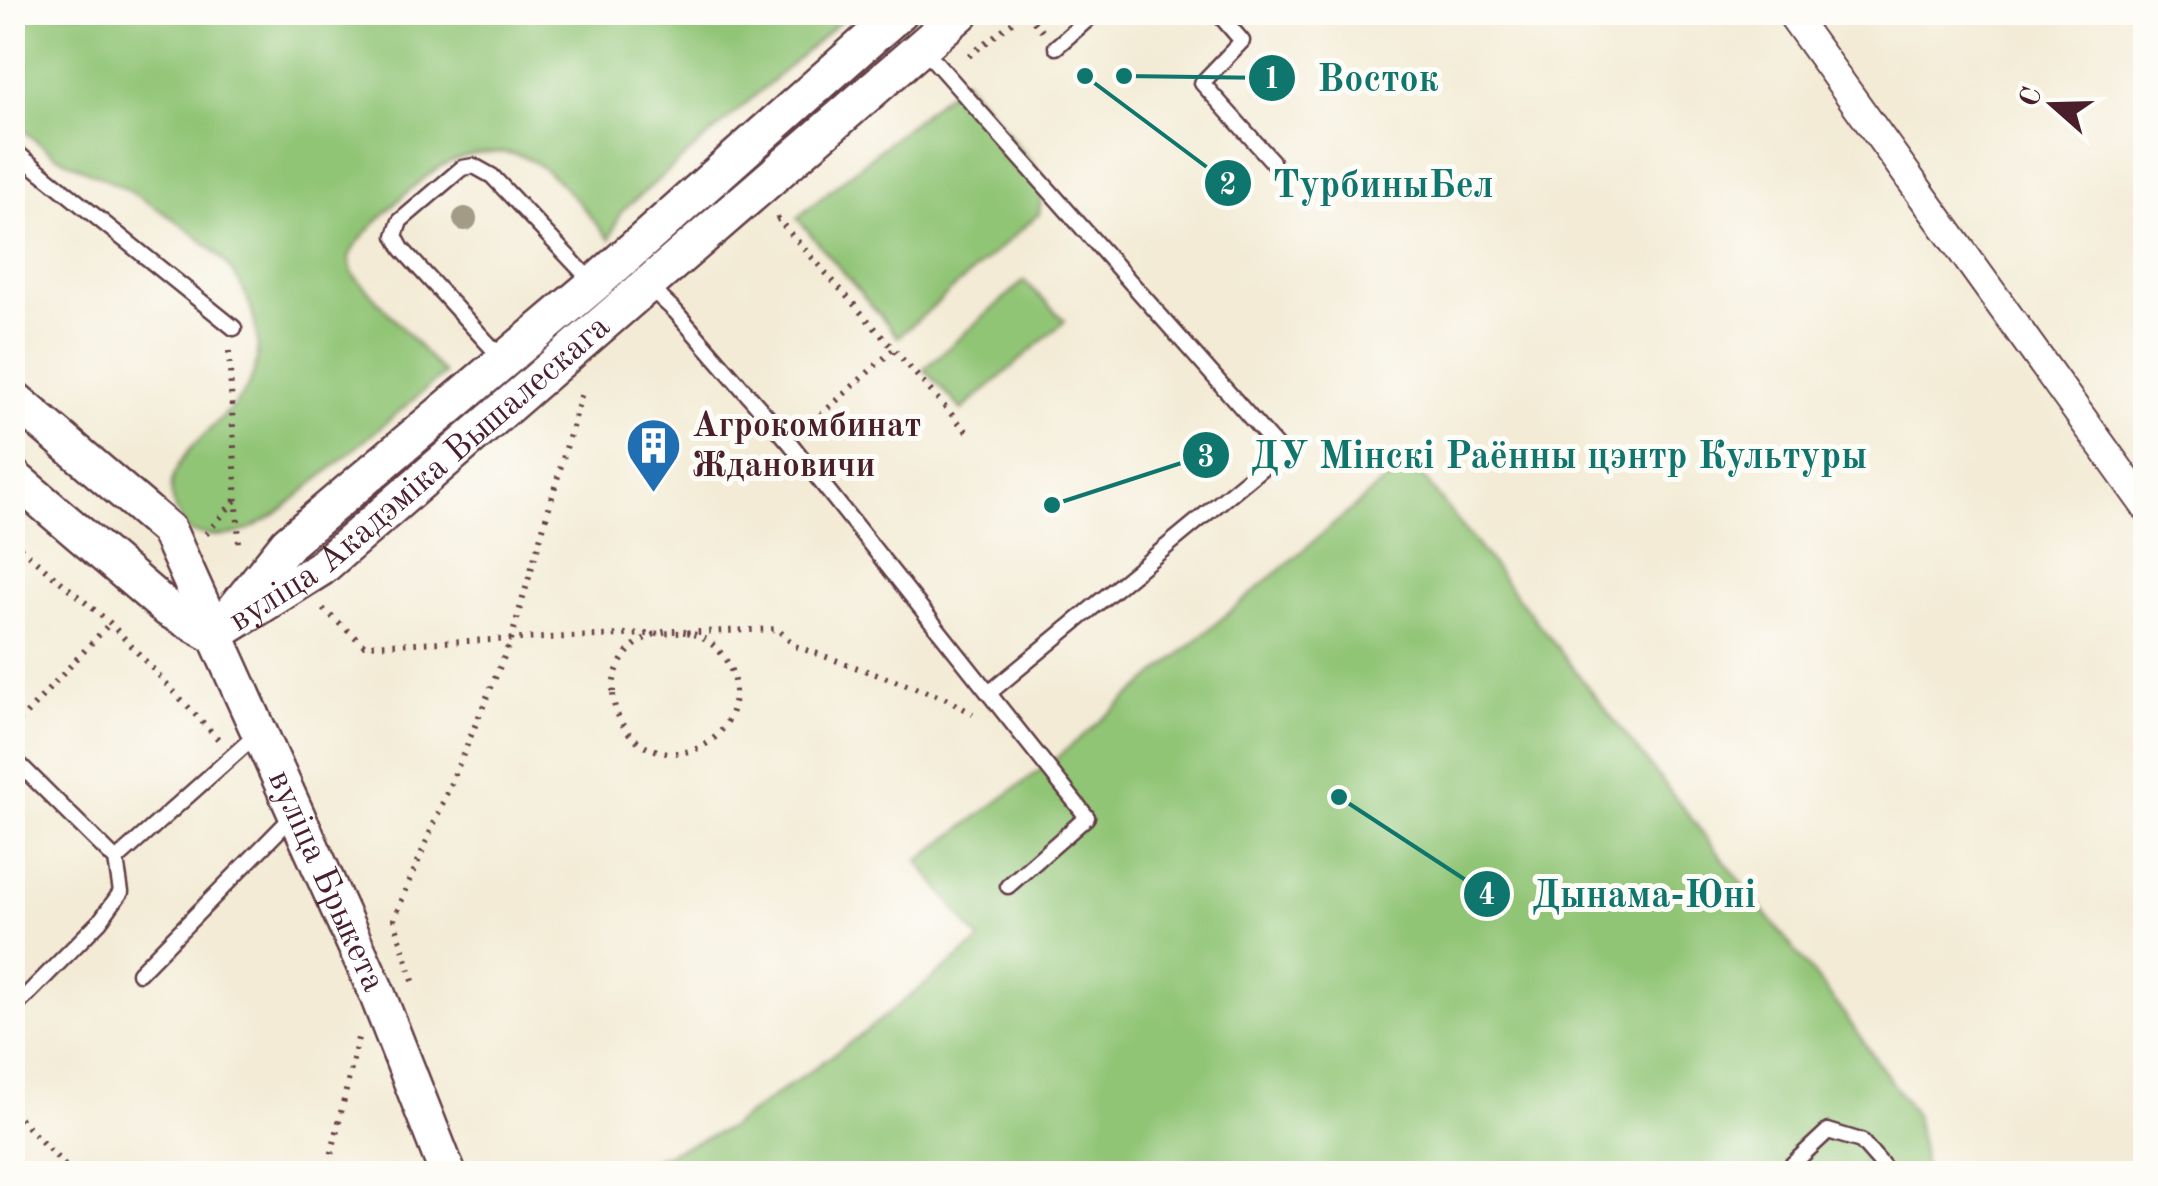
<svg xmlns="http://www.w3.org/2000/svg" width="2158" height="1186" font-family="'Old Standard TT',serif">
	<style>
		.green { fill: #91c576; stroke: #6e7250; stroke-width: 2.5 }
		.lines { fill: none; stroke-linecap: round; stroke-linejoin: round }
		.service-casing { stroke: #633e44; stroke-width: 19 }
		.minor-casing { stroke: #633e44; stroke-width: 32 }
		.tertiary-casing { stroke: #633e44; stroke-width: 40 }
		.path { stroke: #633e44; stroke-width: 6; stroke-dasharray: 2.5 8; stroke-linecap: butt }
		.service { stroke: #fff; stroke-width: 14 }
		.minor { stroke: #fff; stroke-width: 28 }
		.tertiary { stroke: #fff; stroke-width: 35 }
		.tree { fill: #a49b86 }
		.labels { text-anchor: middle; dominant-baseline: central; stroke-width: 10; stroke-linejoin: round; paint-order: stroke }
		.poi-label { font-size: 35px; font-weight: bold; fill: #4a1f2b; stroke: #fdfcf7; text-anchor: start }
		.street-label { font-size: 35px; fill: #4a1f2b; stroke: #fdfcf7 }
		.leader { fill: none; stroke: #0f766e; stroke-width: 4 }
		.callout-dot { fill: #0f766e; stroke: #fdfcf7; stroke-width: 4 }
		.mark-label { font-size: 30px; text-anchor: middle; font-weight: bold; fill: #fff }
		.callout-label { font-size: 38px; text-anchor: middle; font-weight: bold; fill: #0f766e; stroke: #fdfcf7; stroke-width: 10; stroke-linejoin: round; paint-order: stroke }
	</style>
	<rect width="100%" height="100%" fill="#fdfcf7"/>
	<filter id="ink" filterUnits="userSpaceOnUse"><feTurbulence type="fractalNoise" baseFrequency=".01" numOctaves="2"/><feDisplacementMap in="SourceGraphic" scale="20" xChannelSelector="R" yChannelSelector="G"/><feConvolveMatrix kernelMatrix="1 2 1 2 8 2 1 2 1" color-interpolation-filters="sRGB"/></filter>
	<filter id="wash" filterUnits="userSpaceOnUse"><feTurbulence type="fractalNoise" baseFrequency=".0048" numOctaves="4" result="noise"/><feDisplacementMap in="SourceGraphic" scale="40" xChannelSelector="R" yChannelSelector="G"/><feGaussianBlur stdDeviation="2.25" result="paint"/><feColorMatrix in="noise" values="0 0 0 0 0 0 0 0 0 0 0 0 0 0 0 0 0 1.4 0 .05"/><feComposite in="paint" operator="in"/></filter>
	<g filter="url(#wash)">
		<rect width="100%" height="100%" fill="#f3ebd5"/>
		<!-- green -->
		<path class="green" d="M12,13H850L620,213L610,239C585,212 550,161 514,154C489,149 462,155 440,167C423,175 350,242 349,259C349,261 352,271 353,274L444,374L279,512C245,534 230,541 190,532C136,468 213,439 245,391C269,356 255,302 231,270C207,238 164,212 129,191C105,177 78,169 54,154C40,145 26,132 13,121Z
			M964,80L1044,178L1039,214L898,337L797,218Z
			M1024,281L1065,321L962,410L924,369Z
			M1410,460L1839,1007L1915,1115L1926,1173L620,1174L729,1128L861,1035L980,941L918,861L1059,756Z"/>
	</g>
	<g filter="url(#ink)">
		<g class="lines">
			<defs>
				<path id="service" d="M1217,12L1242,41L1202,83L1272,161
					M1056,47L1096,12
					M923,48L1281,452L989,693
					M12,149L234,328
					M647,285L675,311L790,443L1087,817L1008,886
					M504,361L402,249L395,236L400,221L462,168L474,166L492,176L593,283
					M12,757L116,860L121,892L100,921L12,1010
					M116,860L257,734
					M139,973L295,814
					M1782,1174L1828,1131L1861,1141L1890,1174"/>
				<path id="minor" d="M1790,12L2146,507"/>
				<g id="tertiary">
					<path id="s1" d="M12,397L168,530L376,991L448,1174"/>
					<path d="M12,476L168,609L214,635"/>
					<path d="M232,613L288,543L594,284L900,12"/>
					<path id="s2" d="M214,635L321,568L962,12"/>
				</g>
			</defs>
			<!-- service casing -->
			<use href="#service" class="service-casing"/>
			<!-- minor casing -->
			<use href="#minor" class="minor-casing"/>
			<!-- tertiary casing -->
			<use href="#tertiary" class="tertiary-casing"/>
			<!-- path -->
			<path class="path" d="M12,16L30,12
				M969,56L1025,12L1043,32
				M776,220L778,219L968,433
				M229,351L239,544
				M805,429L893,350
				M206,534L237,498
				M12,541L110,623L220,741
				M323,609L364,645L777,629L795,646L944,698L973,714
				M613 692a61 61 0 1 1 122 0a61 61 0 1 1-122 0Z
				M12,729L110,623
				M413,981L394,919L511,640L583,389
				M12,1111L73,1174
				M327,1174L358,1038"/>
			<!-- service -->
			<use href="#service" class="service"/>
			<!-- minor -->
			<use href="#minor" class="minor"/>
			<!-- tertiary -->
			<use href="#tertiary" class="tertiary"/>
		</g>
		<!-- trees -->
		<circle class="tree" cx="465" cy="219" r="12"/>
	</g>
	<!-- icons -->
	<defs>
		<symbol id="building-pin" viewBox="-11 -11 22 30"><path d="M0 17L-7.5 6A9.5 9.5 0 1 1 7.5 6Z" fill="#1f6fb2" stroke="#fdfcf7"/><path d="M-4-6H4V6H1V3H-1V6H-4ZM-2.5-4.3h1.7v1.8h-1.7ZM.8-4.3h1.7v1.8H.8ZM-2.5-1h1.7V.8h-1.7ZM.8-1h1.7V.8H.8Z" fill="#fff"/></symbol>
	</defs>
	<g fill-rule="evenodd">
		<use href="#building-pin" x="622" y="414" width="63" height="86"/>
	</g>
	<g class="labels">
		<!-- poi labels -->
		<g class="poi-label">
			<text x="692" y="426">Агрокомбинат<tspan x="692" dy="40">Ждановичи</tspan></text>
		</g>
		<!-- street labels -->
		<g class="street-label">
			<text stroke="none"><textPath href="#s2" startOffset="262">вуліца Акадэміка Вышалескага</textPath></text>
			<text stroke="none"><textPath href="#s1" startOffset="590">вуліца Брыкета</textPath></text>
		</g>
	</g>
	<!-- callouts -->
	<path class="leader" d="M1124 76L1272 78M1085 76L1228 183M1052 505L1206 455M1339 797L1487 894"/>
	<g class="callout-dot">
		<circle cx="1124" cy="76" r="10"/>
		<circle cx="1085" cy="76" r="10"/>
		<circle cx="1052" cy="505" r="10"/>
		<circle cx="1339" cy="797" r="10"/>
		<circle cx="1272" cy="78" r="25"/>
		<circle cx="1228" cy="183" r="25"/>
		<circle cx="1206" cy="455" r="25"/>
		<circle cx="1487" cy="894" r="25"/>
	</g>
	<g class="mark-label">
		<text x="1272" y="88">1</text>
		<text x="1228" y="194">2</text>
		<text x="1206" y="466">3</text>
		<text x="1487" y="904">4</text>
	</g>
	<g class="callout-label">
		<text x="1378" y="91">Восток</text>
		<text x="1383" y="197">ТурбиныБел</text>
		<text x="1559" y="468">ДУ Мінскі Раённы цэнтр Культуры</text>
		<text x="1644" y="907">Дынама-Юні</text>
	</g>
	<!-- margin -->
	<rect width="2158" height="1186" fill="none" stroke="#fdfcf7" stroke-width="50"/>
	<!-- north arrow -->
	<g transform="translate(2053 105) rotate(290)" stroke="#fdfcf7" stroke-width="8" paint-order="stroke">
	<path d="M0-8L18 38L0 25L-18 38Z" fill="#4a1f2b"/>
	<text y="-15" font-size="28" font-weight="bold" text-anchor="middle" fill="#4a1f2b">С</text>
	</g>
</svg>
